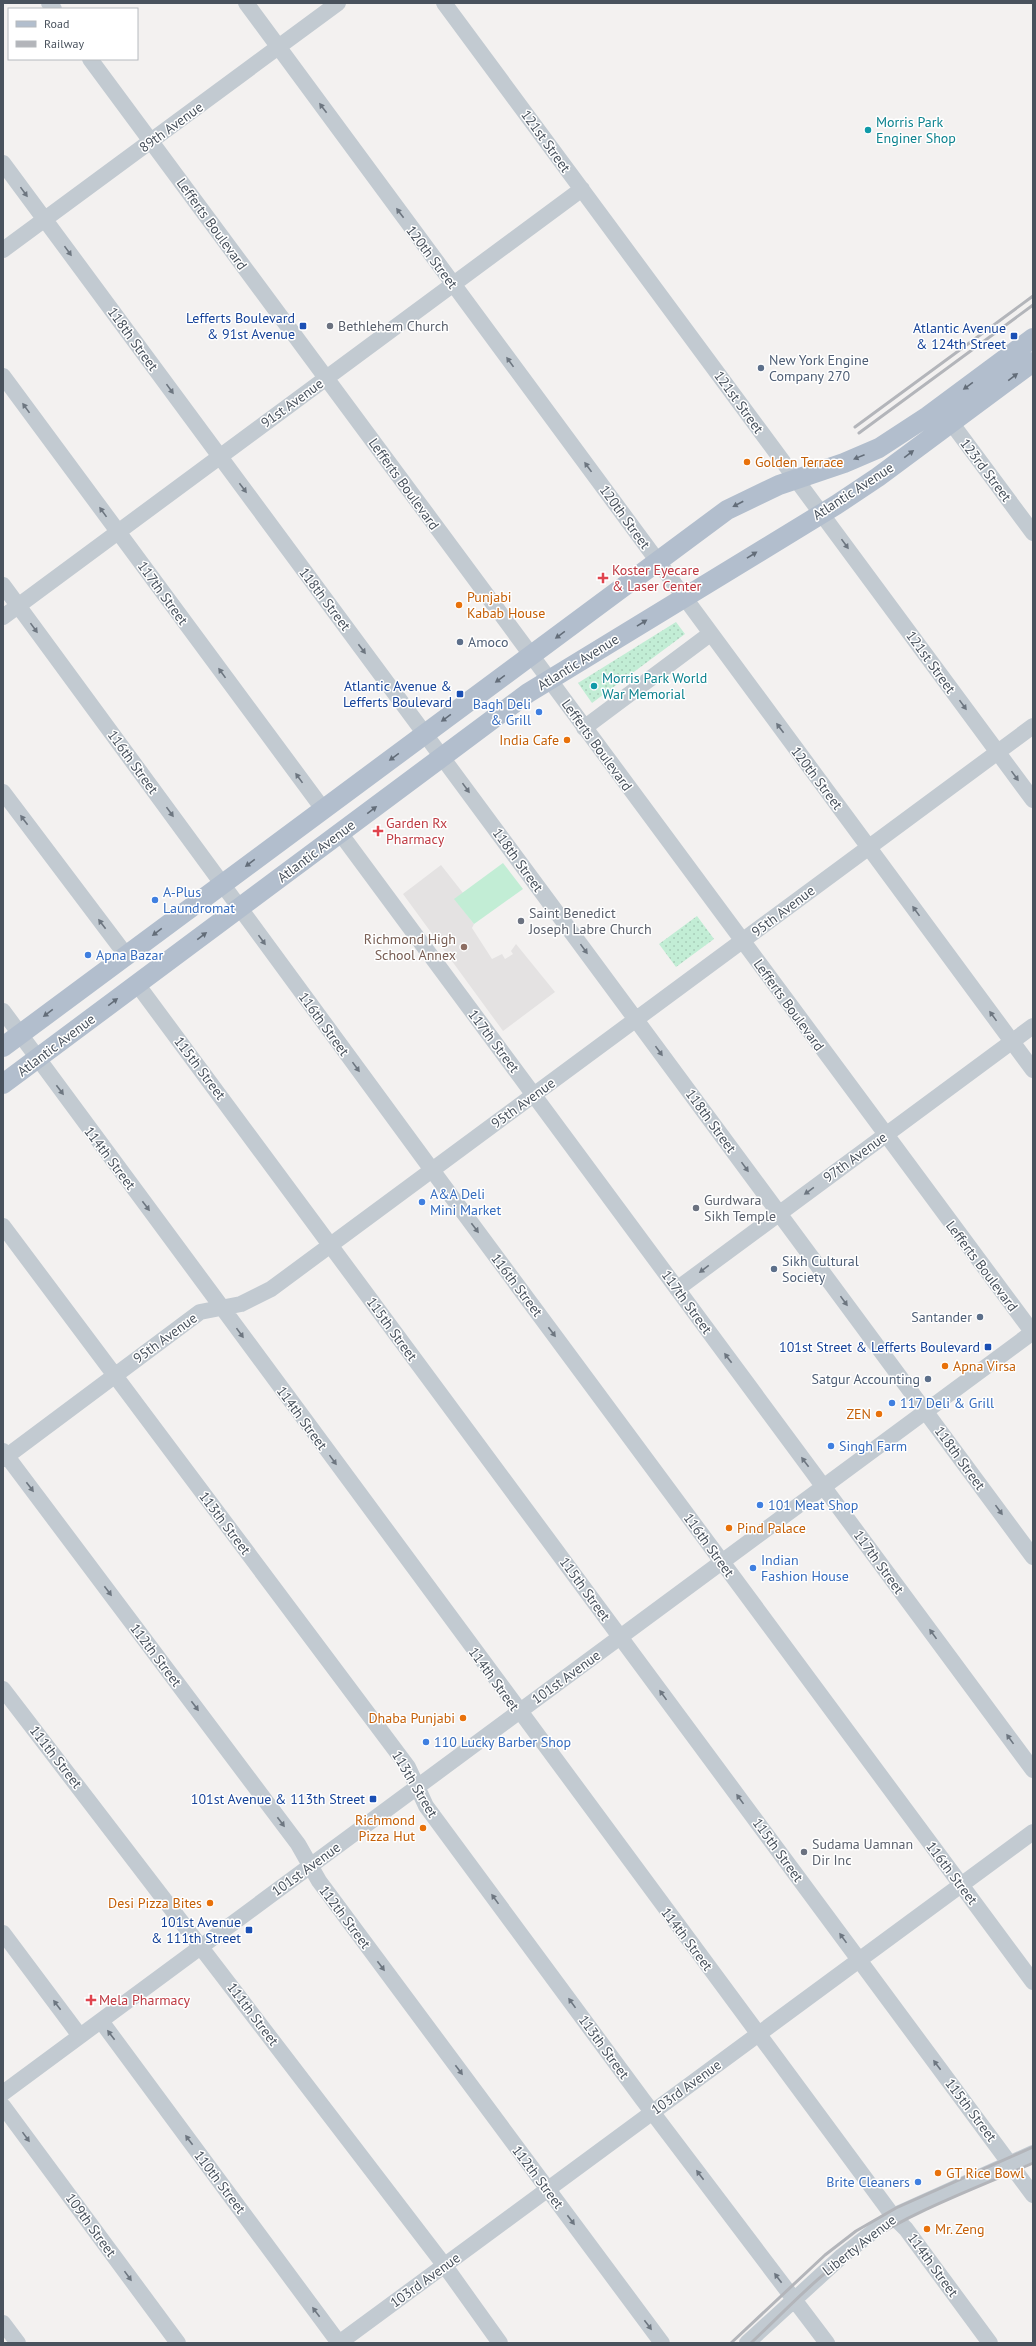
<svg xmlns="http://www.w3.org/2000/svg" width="1036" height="2346" font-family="'PT Sans',sans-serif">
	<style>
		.education { fill: #e4e2e2 }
		.grass { fill: url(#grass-dots) }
		.garden { fill: #c2edd5 }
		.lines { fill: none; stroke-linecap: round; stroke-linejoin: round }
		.minor { stroke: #c2cad1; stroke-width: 16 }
		.major { stroke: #b2becd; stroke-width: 20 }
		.rail { stroke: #b3b5ba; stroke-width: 3 }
		.oneway { fill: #6d7680 }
		.oneway2 { fill: #636d79 }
		.culture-dot { fill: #0f9aa8; stroke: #fff; stroke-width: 1.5 }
		.transit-dot { fill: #1a4fb4; stroke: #fff; stroke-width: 1.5 }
		.worship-dot { fill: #6b7280; stroke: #fff; stroke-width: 1.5 }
		.service-dot { fill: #5c6f8a; stroke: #fff; stroke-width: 1.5 }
		.food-dot { fill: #e8710a; stroke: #fff; stroke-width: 1.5 }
		.health-dot { fill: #e0444e; stroke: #fff; stroke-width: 1.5 }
		.shop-dot { fill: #3f7fe0; stroke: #fff; stroke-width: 1.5 }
		.education-dot { fill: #8d6e63; stroke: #fff; stroke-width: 1.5 }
		.labels { text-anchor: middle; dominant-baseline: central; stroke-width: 3; stroke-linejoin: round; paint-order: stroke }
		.culture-label { font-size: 14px; fill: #0d838f; stroke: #fff; text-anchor: start }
		.street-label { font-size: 14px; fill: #49525d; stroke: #fff }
		.transit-label { font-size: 14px; fill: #164399; stroke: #fff; text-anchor: end }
		.worship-label { font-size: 14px; fill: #5b616d; stroke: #fff; text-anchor: start }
		.service-label { font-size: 14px; fill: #4e5e75; stroke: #fff; text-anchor: start }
		.food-label { font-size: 14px; fill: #c56008; stroke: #fff; text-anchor: start }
		.health-label { font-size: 14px; fill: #be3a42; stroke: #fff; text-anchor: start }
		.shop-label { font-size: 14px; fill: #366cbe; stroke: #fff; text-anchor: start }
		.education-label { font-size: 14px; fill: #785e54; stroke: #fff; text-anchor: end }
	</style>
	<defs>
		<pattern id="grass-dots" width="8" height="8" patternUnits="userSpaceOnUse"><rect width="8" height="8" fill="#c2edd5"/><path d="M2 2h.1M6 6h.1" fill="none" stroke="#a8cdb9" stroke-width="1.8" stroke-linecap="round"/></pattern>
	</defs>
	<rect width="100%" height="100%" fill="#f3f1f0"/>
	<!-- education -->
	<path class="education" d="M441,865L463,893L455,899L474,924L472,928L492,959L502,954L505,959L513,954L511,951L516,944L555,992L503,1031L403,894Z"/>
	<!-- grass -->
	<path class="grass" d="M676,622L685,634L592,703L578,683Z
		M697,916L714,939L676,967L659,944Z"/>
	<!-- garden -->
	<path class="garden" d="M503,863L523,889L474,924L454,899Z"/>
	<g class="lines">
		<!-- minor -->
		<path class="minor" d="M49,3L54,9
			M246,3L1033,1070
			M444,3L1033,800
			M90,59L1033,1333
			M3,163L1033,1557
			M3,250L338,3
			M3,376L323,809
			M944,413L1033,533
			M3,585L432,1170L1033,1982
			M3,617L582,189
			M584,728L710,634
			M3,792L126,955
			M340,833L1033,1770
			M137,984L1033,2195
			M3,1011L893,2216L906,2229L990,2343
			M3,1226L408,1767L426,1806L643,2100L827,2343
			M677,1289L1033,1026
			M3,1451L298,1844L319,1881L662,2343
			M3,1459L200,1312L241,1304L271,1289L1033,726
			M3,1689L445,2266L500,2343
			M3,1933L80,2036
			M101,2021L339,2343
			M3,2093L1033,1332
			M3,2106L178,2343
			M3,2323L18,2343
			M339,2343L1033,1832
			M747,2343L842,2256L893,2216L1033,2153"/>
		<!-- major -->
		<path class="major" d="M3,1047L727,510L779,485L844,463L879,448L928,416L1033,338
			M3,1084L528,693L836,505L878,477L1033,362"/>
		<!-- rail -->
		<path class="rail" d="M855,427L1033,296
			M859,433L1033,305
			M731,2343L825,2255L856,2231L896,2208L1033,2147
			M751,2343C787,2309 823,2270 865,2243C917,2209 977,2188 1033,2163"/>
	</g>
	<!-- one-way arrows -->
	<defs><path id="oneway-solid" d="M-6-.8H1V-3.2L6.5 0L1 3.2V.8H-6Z"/></defs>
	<g class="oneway">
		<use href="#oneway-solid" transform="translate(323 108) rotate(-127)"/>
		<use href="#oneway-solid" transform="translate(24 192) rotate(54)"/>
		<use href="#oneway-solid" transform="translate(400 213) rotate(-127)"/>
		<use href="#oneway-solid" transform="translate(68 251) rotate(54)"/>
		<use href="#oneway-solid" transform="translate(510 362) rotate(-126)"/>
		<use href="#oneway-solid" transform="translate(170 389) rotate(54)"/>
		<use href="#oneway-solid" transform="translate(26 408) rotate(-126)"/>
		<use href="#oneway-solid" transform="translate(588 467) rotate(-126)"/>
		<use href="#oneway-solid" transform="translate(243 488) rotate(53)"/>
		<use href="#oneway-solid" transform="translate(103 512) rotate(-126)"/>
		<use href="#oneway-solid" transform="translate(845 544) rotate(54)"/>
		<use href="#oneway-solid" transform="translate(34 628) rotate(54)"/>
		<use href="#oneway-solid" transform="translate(362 649) rotate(53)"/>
		<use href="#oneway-solid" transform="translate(222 673) rotate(-126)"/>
		<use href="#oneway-solid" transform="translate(963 705) rotate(54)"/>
		<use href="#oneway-solid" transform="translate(780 728) rotate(-127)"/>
		<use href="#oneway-solid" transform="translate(1015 776) rotate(54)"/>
		<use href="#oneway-solid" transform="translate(299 778) rotate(-126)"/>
		<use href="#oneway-solid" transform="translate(466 788) rotate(54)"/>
		<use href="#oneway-solid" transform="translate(170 812) rotate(54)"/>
		<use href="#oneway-solid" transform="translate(24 820) rotate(-127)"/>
		<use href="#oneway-solid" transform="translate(916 911) rotate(-126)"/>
		<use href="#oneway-solid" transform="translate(102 924) rotate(-127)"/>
		<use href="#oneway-solid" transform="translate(262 940) rotate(54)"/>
		<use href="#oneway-solid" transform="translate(584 949) rotate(54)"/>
		<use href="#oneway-solid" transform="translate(993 1016) rotate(-126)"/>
		<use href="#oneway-solid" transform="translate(659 1051) rotate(54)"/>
		<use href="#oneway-solid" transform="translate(356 1067) rotate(54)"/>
		<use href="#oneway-solid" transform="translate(60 1090) rotate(53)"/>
		<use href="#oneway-solid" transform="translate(745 1167) rotate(54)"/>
		<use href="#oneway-solid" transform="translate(809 1191) rotate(144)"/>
		<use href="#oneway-solid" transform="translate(146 1206) rotate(53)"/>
		<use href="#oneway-solid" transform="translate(475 1228) rotate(53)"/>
		<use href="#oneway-solid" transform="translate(704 1269) rotate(143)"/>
		<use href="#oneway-solid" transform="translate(844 1301) rotate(54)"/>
		<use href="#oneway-solid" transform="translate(552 1332) rotate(53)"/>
		<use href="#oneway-solid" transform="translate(240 1333) rotate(54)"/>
		<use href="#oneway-solid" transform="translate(728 1358) rotate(-127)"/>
		<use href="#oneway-solid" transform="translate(333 1460) rotate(54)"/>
		<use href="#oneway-solid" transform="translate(805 1462) rotate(-127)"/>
		<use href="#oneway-solid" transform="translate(30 1487) rotate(53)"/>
		<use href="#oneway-solid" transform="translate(999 1510) rotate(54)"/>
		<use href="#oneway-solid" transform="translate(108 1591) rotate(53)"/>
		<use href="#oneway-solid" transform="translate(933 1634) rotate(-126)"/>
		<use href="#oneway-solid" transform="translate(663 1695) rotate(-126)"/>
		<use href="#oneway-solid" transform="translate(195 1706) rotate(53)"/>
		<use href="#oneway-solid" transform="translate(1010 1739) rotate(-126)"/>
		<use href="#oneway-solid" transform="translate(740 1799) rotate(-126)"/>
		<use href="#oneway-solid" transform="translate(281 1822) rotate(53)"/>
		<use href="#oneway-solid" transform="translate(495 1899) rotate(-126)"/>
		<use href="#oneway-solid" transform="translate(843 1938) rotate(-126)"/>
		<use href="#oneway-solid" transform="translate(381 1966) rotate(53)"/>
		<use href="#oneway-solid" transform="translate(572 2003) rotate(-126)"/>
		<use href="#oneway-solid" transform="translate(57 2005) rotate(-127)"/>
		<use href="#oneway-solid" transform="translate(111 2035) rotate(-127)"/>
		<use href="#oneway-solid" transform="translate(937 2065) rotate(-127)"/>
		<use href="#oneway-solid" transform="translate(459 2070) rotate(53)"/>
		<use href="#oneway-solid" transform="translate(26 2137) rotate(54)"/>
		<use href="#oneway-solid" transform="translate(189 2140) rotate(-127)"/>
		<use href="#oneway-solid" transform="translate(700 2175) rotate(-127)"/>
		<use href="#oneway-solid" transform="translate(571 2220) rotate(53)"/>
		<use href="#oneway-solid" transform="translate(128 2276) rotate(54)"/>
		<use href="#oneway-solid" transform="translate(778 2278) rotate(-127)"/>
		<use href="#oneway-solid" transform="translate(316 2312) rotate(-127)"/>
		<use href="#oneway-solid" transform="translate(648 2325) rotate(53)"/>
	</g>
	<g class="oneway2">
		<use href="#oneway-solid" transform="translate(1013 377) rotate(-37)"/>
		<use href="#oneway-solid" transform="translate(968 386) rotate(144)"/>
		<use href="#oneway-solid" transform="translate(909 454) rotate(-37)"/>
		<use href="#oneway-solid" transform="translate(859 457) rotate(158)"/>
		<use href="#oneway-solid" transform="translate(738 504) rotate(152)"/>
		<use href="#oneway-solid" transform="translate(752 555) rotate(-32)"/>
		<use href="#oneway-solid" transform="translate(642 623) rotate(-32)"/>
		<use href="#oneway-solid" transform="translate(560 635) rotate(144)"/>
		<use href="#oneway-solid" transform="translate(500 679) rotate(144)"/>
		<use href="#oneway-solid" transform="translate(446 718) rotate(144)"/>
		<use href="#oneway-solid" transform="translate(394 757) rotate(144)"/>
		<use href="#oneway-solid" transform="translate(372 810) rotate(-37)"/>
		<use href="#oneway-solid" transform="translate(250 863) rotate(143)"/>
		<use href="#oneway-solid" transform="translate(157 932) rotate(143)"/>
		<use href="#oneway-solid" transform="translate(202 936) rotate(-37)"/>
		<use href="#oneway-solid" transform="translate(113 1002) rotate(-37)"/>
		<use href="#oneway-solid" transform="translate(48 1013) rotate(143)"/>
	</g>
	<!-- markers -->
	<g class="culture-dot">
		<circle cx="868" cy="130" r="4"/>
		<circle cx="594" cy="686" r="4"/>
	</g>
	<g class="transit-dot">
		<rect x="299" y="322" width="8" height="8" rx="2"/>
		<rect x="1010" y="332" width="8" height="8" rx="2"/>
		<rect x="456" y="690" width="8" height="8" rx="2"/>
		<rect x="984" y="1343" width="8" height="8" rx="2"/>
		<rect x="369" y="1795" width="8" height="8" rx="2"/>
		<rect x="245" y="1926" width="8" height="8" rx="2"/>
	</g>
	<g class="worship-dot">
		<circle cx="330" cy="326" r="4"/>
		<circle cx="521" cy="921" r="4"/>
		<circle cx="696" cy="1208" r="4"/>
		<circle cx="804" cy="1852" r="4"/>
	</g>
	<g class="service-dot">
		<circle cx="761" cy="368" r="4"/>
		<circle cx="460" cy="642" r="4"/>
		<circle cx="774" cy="1269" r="4"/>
		<circle cx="980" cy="1317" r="4"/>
		<circle cx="928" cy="1379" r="4"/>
	</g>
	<g class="food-dot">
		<circle cx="747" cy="462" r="4"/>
		<circle cx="459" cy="605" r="4"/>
		<circle cx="567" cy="740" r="4"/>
		<circle cx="945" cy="1366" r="4"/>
		<circle cx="879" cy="1414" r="4"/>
		<circle cx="729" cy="1528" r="4"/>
		<circle cx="463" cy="1718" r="4"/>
		<circle cx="423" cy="1828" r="4"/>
		<circle cx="210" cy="1903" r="4"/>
		<circle cx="938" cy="2173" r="4"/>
		<circle cx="927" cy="2229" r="4"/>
	</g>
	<g class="health-dot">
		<path d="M601 572h4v4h4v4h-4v4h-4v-4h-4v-4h4z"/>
		<path d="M376 825h4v4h4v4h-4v4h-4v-4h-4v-4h4z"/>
		<path d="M89 1994h4v4h4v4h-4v4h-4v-4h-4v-4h4z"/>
	</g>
	<g class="shop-dot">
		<circle cx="539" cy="712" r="4"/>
		<circle cx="155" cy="900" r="4"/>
		<circle cx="88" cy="955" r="4"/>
		<circle cx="422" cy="1202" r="4"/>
		<circle cx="892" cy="1403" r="4"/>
		<circle cx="831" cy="1446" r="4"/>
		<circle cx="760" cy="1505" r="4"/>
		<circle cx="753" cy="1568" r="4"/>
		<circle cx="426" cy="1742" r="4"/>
		<circle cx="918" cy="2182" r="4"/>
	</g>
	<circle class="education-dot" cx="464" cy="947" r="4"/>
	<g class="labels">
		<!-- culture labels -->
		<g class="culture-label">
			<text x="876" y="122">Morris Park<tspan x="876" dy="16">Enginer Shop</tspan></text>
			<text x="602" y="678">Morris Park World<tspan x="602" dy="16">War Memorial</tspan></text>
		</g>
		<!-- street labels -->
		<g class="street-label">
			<text transform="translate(171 127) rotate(-36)">89th Avenue</text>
			<text transform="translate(546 141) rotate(54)">121st Street</text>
			<text transform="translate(212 224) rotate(54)">Lefferts Boulevard</text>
			<text transform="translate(432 257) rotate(53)">120th Street</text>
			<text transform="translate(133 339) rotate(54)">118th Street</text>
			<text transform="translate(739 402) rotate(54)">121st Street</text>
			<text transform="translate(292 403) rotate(-36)">91st Avenue</text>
			<text transform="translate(986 470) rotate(53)">123rd Street</text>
			<text transform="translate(404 484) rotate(54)">Lefferts Boulevard</text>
			<text transform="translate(853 491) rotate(-33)">Atlantic Avenue</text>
			<text transform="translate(625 517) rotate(54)">120th Street</text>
			<text transform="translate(163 593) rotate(54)">117th Street</text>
			<text transform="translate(325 599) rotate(53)">118th Street</text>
			<text transform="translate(578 662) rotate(-32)">Atlantic Avenue</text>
			<text transform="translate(931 662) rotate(54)">121st Street</text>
			<text transform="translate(597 745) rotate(54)">Lefferts Boulevard</text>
			<text transform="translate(133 762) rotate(54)">116th Street</text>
			<text transform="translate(817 778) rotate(53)">120th Street</text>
			<text transform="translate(316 851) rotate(-37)">Atlantic Avenue</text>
			<text transform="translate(518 860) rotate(54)">118th Street</text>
			<text transform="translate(783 911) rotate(-37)">95th Avenue</text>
			<text transform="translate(789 1005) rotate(54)">Lefferts Boulevard</text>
			<text transform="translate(324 1024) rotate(54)">116th Street</text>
			<text transform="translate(494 1041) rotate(53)">117th Street</text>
			<text transform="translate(56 1045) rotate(-37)">Atlantic Avenue</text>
			<text transform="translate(200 1068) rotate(53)">115th Street</text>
			<text transform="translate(523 1103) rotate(-36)">95th Avenue</text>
			<text transform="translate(711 1121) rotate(54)">118th Street</text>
			<text transform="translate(855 1157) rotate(-36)">97th Avenue</text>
			<text transform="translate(110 1158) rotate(53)">114th Street</text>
			<text transform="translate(982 1266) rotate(53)">Lefferts Boulevard</text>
			<text transform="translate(517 1285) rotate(53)">116th Street</text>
			<text transform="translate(687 1302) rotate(54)">117th Street</text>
			<text transform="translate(392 1329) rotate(54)">115th Street</text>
			<text transform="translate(165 1338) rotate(-36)">95th Avenue</text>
			<text transform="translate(302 1418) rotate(54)">114th Street</text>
			<text transform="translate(960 1458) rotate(54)">118th Street</text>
			<text transform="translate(225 1523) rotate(53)">113th Street</text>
			<text transform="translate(709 1545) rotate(54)">116th Street</text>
			<text transform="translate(879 1562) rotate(54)">117th Street</text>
			<text transform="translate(585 1589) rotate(54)">115th Street</text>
			<text transform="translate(156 1655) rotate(53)">112th Street</text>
			<text transform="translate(566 1677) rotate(-36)">101st Avenue</text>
			<text transform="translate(494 1679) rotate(54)">114th Street</text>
			<text transform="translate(56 1757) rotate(52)">111th Street</text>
			<text transform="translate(415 1784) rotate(59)">113th Street</text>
			<text transform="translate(778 1850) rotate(54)">115th Street</text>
			<text transform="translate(306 1869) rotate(-36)">101st Avenue</text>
			<text transform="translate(952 1873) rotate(53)">116th Street</text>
			<text transform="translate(345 1917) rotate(53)">112th Street</text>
			<text transform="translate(687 1939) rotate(53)">114th Street</text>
			<text transform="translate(253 2014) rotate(53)">111th Street</text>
			<text transform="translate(604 2047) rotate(54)">113th Street</text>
			<text transform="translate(686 2087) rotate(-36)">103rd Avenue</text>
			<text transform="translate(971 2110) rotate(53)">115th Street</text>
			<text transform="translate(538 2177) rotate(53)">112th Street</text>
			<text transform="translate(220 2182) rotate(53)">110th Street</text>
			<text transform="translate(91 2225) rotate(54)">109th Street</text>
			<text transform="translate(859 2245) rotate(-38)">Liberty Avenue</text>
			<text transform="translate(933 2265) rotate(54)">114th Street</text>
			<text transform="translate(425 2280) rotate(-36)">103rd Avenue</text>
		</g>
		<!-- transit labels -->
		<g class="transit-label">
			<text x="295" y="318">Lefferts Boulevard<tspan x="295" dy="16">&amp; 91st Avenue</tspan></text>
			<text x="1006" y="328">Atlantic Avenue<tspan x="1006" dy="16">&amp; 124th Street</tspan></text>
			<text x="452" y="686">Atlantic Avenue &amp;<tspan x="452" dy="16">Lefferts Boulevard</tspan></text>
			<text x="980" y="1347">101st Street &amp; Lefferts Boulevard</text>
			<text x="365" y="1799">101st Avenue &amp; 113th Street</text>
			<text x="241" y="1922">101st Avenue<tspan x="241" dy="16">&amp; 111th Street</tspan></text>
		</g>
		<!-- worship labels -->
		<g class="worship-label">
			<text x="338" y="326">Bethlehem Church</text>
			<text x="529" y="913">Saint Benedict<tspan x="529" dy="16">Joseph Labre Church</tspan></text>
			<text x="704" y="1200">Gurdwara<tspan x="704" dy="16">Sikh Temple</tspan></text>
			<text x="812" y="1844">Sudama Uamnan<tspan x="812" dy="16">Dir Inc</tspan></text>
		</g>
		<!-- service labels -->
		<g class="service-label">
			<text x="769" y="360">New York Engine<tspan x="769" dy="16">Company 270</tspan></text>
			<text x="468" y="642">Amoco</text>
			<text x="782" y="1261">Sikh Cultural<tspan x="782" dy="16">Society</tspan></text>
			<text x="972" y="1317" text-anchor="end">Santander</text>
			<text x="920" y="1379" text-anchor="end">Satgur Accounting</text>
		</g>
		<!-- food labels -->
		<g class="food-label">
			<text x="755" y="462">Golden Terrace</text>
			<text x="467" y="597">Punjabi<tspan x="467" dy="16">Kabab House</tspan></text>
			<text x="559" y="740" text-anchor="end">India Cafe</text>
			<text x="953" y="1366">Apna Virsa</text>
			<text x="871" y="1414" text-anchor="end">ZEN</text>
			<text x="737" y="1528">Pind Palace</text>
			<text x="455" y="1718" text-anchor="end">Dhaba Punjabi</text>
			<text x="415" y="1820" text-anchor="end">Richmond<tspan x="415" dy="16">Pizza Hut</tspan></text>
			<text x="202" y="1903" text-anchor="end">Desi Pizza Bites</text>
			<text x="946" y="2173">GT Rice Bowl</text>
			<text x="935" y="2229">Mr. Zeng</text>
		</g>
		<!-- health labels -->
		<g class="health-label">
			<text x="612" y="570">Koster Eyecare<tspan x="612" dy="16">&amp; Laser Center</tspan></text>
			<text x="386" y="823">Garden Rx<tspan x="386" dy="16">Pharmacy</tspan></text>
			<text x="99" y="2000">Mela Pharmacy</text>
		</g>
		<!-- shop labels -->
		<g class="shop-label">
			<text x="531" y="704" text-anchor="end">Bagh Deli<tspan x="531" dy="16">&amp; Grill</tspan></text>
			<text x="163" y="892">A-Plus<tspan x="163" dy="16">Laundromat</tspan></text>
			<text x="96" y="955">Apna Bazar</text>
			<text x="430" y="1194">A&amp;A Deli<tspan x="430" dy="16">Mini Market</tspan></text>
			<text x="900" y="1403">117 Deli &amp; Grill</text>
			<text x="839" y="1446">Singh Farm</text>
			<text x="768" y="1505">101 Meat Shop</text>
			<text x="761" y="1560">Indian<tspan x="761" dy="16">Fashion House</tspan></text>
			<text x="434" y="1742">110 Lucky Barber Shop</text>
			<text x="910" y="2182" text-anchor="end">Brite Cleaners</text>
		</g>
		<!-- education labels -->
		<g class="education-label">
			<text x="456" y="939">Richmond High<tspan x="456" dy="16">School Annex</tspan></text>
		</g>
	</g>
	<!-- border -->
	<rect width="1036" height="2346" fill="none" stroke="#49525d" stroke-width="8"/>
	<!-- legend -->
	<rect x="8" y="8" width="130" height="52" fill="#ffffff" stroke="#b6babe"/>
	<rect x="16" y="21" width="20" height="6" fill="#b2becd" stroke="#b6babe"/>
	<text x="44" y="28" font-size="12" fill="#49525d">Road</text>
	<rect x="16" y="41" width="20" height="6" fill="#b3b5ba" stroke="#b6babe"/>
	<text x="44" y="48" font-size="12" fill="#49525d">Railway</text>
</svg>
